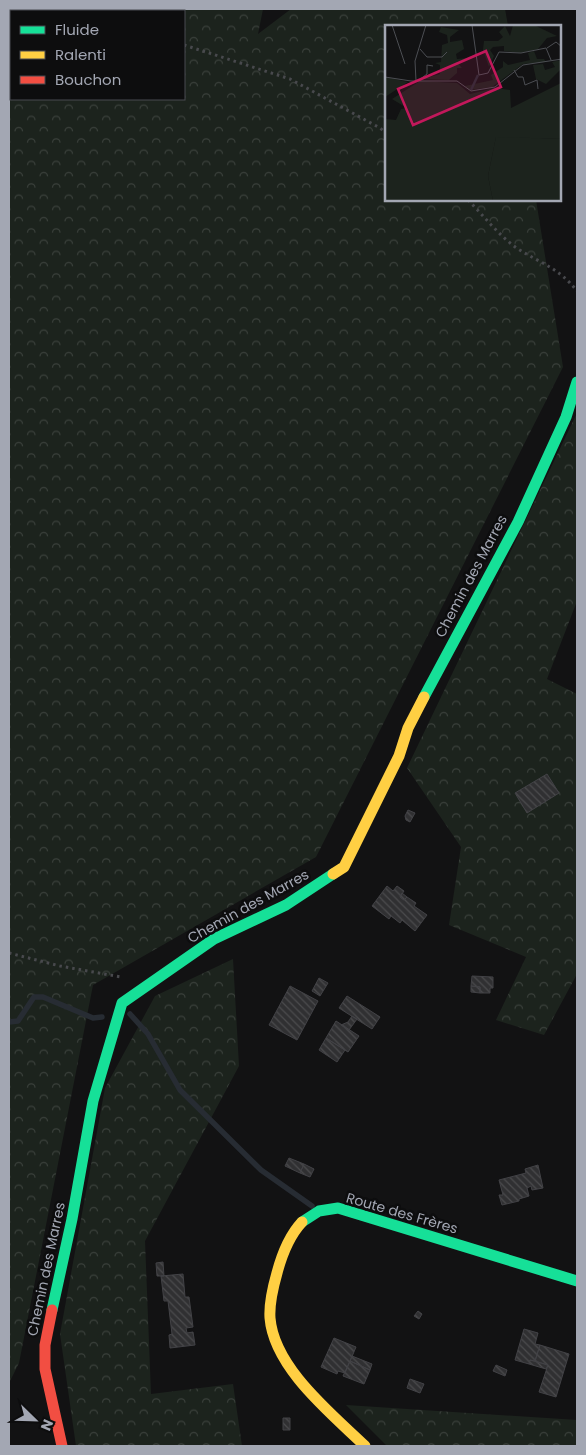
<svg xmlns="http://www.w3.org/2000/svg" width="586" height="1455" font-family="Poppins,sans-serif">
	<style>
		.forest { fill: url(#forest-crowns); fill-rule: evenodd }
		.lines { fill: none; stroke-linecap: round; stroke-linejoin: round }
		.stream { stroke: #272c33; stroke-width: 5.5 }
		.building { fill: url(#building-back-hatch); stroke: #424246 }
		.path { stroke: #48494d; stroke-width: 3; stroke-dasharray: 2.5 4; stroke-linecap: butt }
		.fast { stroke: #16e098; stroke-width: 11 }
		.slow { stroke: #ffcf43; stroke-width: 11 }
		.jam { stroke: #f24e42; stroke-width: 11 }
		.labels { text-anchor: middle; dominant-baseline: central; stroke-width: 5; stroke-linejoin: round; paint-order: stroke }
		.street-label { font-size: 14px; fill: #a3a7b3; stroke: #0d0d0e }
		.inset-river { fill: none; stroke: #272c33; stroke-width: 2.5 }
		.inset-road { fill: none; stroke: #4c4e53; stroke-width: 1 }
		.view { fill: #c2185b; fill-opacity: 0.15; stroke: #c2185b; stroke-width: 2.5 }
		.inset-edge { fill: none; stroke: #a3a7b3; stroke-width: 2.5 }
	</style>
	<defs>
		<pattern id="forest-crowns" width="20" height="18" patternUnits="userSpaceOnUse" patternTransform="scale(1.25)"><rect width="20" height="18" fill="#1c231d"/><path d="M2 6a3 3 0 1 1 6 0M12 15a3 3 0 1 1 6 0" fill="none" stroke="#3a403b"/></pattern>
		<pattern id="building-back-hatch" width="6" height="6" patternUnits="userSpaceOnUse" patternTransform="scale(1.25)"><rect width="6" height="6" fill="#303032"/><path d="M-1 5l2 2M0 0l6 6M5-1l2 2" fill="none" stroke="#4b4b4d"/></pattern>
	</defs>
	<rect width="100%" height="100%" fill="#121213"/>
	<!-- forest -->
	<path class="forest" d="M9,9H263L258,34L291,9H505L508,26H386V200H536L563,367L316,857L93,985L19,1363L9,1383ZM11,11H184V99H11Z
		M577,413V601L547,679L577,694V974L544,1035L496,1020L526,957L449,925L461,847L407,768Z
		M233,959L239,1066L145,1241L151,1394L233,1384L242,1446H76L60,1334L105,1088L155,996Z
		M346,1405L577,1420V1446H387Z"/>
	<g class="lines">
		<!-- stream -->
		<path class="stream" d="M130,1014L148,1034L180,1090L261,1170L312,1206
			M9,1022L18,1021L34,997H43L93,1018L102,1017"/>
	</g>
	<!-- building -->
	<path class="building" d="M547,774L559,793L527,813L515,793Z
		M408,810L415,813L410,822L406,820L405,816Z
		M387,886L393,891L397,886L404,891L400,897L404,900L407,897L416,903L414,906L427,915L415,931L402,920L400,923L391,916L389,919L372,906Z
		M402,893L407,897L404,900L400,897Z
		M472,976L493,977V988H490V993H480V987L471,986Z
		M319,978L328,983L320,996L312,991Z
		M290,986L318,1001L297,1040L269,1025Z
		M471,986L480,987V993L471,992Z
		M347,996L380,1017L372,1029L339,1008Z
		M352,1016L357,1019L349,1030L341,1025L348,1022Z
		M336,1021L359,1036L348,1052L326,1038Z
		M326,1038L345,1050L337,1062L319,1050Z
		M289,1158L304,1164L300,1173L285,1166Z
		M304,1164L314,1169L310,1177L300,1173Z
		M538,1165L543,1188L532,1190L531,1186L527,1188L529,1196L519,1199V1201L502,1205L499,1195H503L499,1180L526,1173L525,1169Z
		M163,1262L164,1276H157L156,1263Z
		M183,1274L185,1297H189L193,1327L186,1328L187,1333L193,1332L195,1345L170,1348L169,1335L172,1334L168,1301H164L161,1276Z
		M418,1311L422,1314L419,1319L414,1316Z
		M524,1329L538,1333L535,1344L540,1345L535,1361L530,1360L529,1364L515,1360Z
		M334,1338L356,1347L345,1373L338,1371L337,1374L321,1367Z
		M540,1345L569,1354L556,1397L539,1392L548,1365L535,1361Z
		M352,1356L372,1364L370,1370L350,1361Z
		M530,1360L548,1365L546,1369L529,1364Z
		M350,1361L370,1370L364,1384L343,1376Z
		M496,1365L507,1370L505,1376L493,1371Z
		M410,1379L424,1384L420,1393L407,1388Z
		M283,1418H290V1430H283Z"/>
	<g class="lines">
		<!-- path -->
		<path class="path" d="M9,41L11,40
			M184,45L290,79L380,128L386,133
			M468,200C484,216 499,236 518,249C542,264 559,268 577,291
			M9,953L60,966L121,977"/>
		<!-- fast -->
		<path class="fast" d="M424,697L518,522L566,417L577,382
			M302,1222L319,1211L338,1208L577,1281
			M52,1310L72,1219L93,1101L122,1003L214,939L286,905L333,874"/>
		<!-- slow -->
		<path class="slow" d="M333,874L344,867L399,756L408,728L424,697
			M302,1222C289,1236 282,1254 277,1273C273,1287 269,1303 270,1318C274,1368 332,1414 365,1446"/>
		<!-- jam -->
		<path class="jam" d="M52,1310L45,1345V1369L62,1446"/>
	</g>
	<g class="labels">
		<!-- street labels -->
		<g class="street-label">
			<text transform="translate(471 576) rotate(-62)">Chemin des Marres</text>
			<text transform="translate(248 906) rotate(-29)">Chemin des Marres</text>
			<text transform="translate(402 1213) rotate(16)">Route des Frères</text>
			<text transform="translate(46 1269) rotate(-78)">Chemin des Marres</text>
		</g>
	</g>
	<!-- overview -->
	<g transform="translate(385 25)">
		<rect width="176" height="176" fill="#121213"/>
		<path d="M111,111L176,114V176H108L103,151Z" fill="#1c231d"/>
		<path d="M128,0H149L172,11L162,13L153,24L136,28L119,26V21L108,22L105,25L109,31L104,42L98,25L99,16H113L118,12L114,7L120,1L125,11ZM56,2L74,5L65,12V17L77,15L79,24L71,29L72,34L84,33L72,37L77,43H72V48L64,55L37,54L55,49V40L50,38L56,37L57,20L63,18L62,10L54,7ZM149,26L152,34H159L161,37L138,39L107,62L84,65L80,61L108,55L106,50L118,42V36L123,40L145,35L143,28ZM176,35V44L161,59L151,54L148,40L158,39L160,45L170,42L167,37ZM0,52L23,57L0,72ZM35,56L72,58L85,69L110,63L125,65L126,83L176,58V114L111,112L103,151L108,176H0V94L11,95L16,84L22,83L7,74Z" fill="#1c231d"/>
		<path class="inset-river" d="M86,65L93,50"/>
		<path class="inset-road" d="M7,0L20,39M87,0L94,50L103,48L114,27L136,28L161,23L166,35M162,23L171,17L177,22M35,24L42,32H57L62,27M129,45L133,52H138L140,60L152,55L153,64M0,52L26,56H72L86,66L110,62L138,40L177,34M34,55L42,49V40L48,41M31,56L30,36L41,0"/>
		<path class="view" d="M101,26L116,62L28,100L13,64Z"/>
		<rect width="176" height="176" class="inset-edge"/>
	</g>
	<!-- border -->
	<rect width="586" height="1455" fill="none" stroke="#a3a7b3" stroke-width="20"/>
	<!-- legend -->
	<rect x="10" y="10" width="175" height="90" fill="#0d0d0e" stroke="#494b50"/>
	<rect x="20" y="26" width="25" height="8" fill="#16e098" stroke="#494b50"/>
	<text x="55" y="35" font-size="15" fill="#a3a7b3">Fluide</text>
	<rect x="20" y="51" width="25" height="8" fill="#ffcf43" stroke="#494b50"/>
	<text x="55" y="60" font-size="15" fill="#a3a7b3">Ralenti</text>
	<rect x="20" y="76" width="25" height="8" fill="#f24e42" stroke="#494b50"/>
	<text x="55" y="85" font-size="15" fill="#a3a7b3">Bouchon</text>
	<!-- north arrow -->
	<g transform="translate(35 1420) rotate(113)" stroke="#0d0d0e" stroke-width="4" paint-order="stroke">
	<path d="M0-4L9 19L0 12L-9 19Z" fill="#a3a7b3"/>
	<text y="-8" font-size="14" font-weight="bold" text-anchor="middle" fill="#a3a7b3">N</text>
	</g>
</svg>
